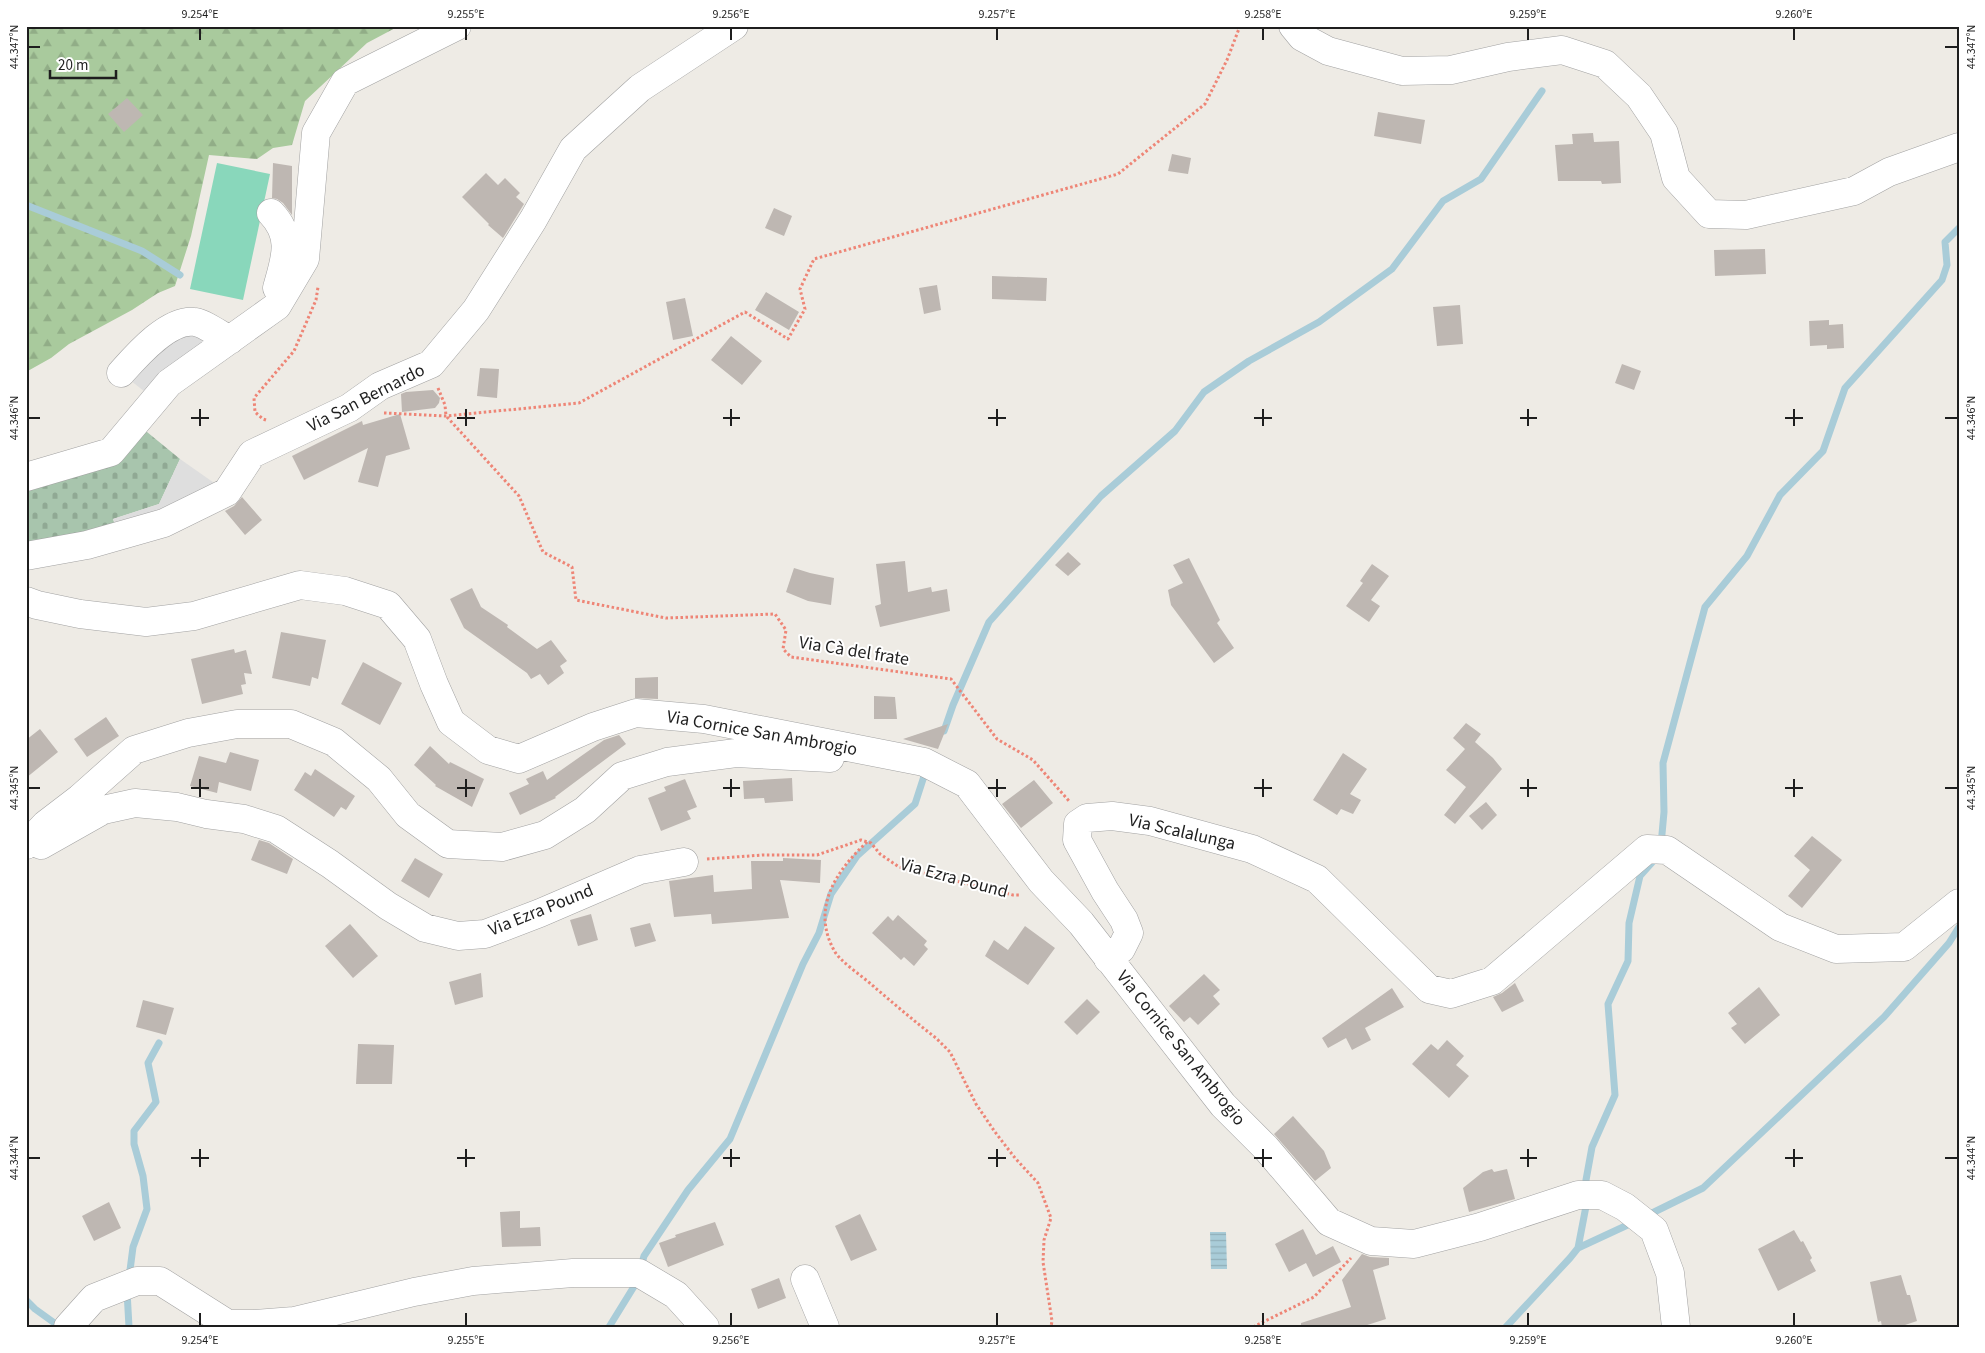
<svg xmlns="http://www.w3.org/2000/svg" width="1985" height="1353" font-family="'Source Sans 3',sans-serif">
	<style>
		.forest { fill: url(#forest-firs) }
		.cemetery { fill: url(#cemetery-stones) }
		.pitch { fill: #89d7bb }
		.parking { fill: #dedede }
		.water { fill: url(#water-rules) }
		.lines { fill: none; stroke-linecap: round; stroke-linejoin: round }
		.stream { stroke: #a9ccd8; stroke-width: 7 }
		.building { fill: #beb7b2 }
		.minor-casing { stroke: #a2a2a2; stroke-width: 29 }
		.path { stroke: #ee8576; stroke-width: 3; stroke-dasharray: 2.5 2.5; stroke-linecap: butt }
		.minor { stroke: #fff; stroke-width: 28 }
		.ticks { fill: none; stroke: #1e1e1e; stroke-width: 2 }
		.labels { text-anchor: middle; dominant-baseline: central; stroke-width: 4; stroke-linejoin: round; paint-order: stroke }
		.street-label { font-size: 18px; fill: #1e1e1e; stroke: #fff }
		.neatline { fill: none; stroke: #1e1e1e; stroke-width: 2 }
		.ticks-label { font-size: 12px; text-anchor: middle; fill: #1e1e1e }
	</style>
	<defs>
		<pattern id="forest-firs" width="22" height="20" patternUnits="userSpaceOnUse" patternTransform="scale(1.25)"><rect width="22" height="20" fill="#a9ca9d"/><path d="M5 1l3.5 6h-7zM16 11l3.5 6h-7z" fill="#91ad87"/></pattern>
		<pattern id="cemetery-stones" width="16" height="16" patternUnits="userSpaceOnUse" patternTransform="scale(1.25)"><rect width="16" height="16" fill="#a8c5ad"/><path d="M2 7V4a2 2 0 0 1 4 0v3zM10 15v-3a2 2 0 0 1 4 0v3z" fill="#90a994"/></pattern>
		<pattern id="water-rules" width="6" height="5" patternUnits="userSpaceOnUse" patternTransform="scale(1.25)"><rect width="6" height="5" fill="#a9ccd8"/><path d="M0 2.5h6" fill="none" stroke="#91afb9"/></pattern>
	</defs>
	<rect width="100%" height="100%" fill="#eeebe5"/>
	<!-- forest -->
	<path class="forest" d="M26,26H399L367,43L305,101L292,145L273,148L257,159L209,155L191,236L175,286L158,293L132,310L69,344L51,358L26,372Z"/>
	<!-- cemetery -->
	<path class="cemetery" d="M136,423L180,459L159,504L113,519L119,536L26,556V478L111,452Z"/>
	<!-- pitch -->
	<path class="pitch" d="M217,163L270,174L243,300L190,289Z"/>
	<!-- parking -->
	<path class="parking" d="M175,325L221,335L149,395L121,373Z
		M180,459L227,492L119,536L113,519L159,504Z"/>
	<!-- water -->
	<path class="water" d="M1210,1232H1226L1227,1269H1211Z"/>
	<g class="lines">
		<!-- stream -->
		<path class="stream" d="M26,205L142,251L180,275
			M944,731L953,705L989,622L1101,496L1175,431L1204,392L1249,361L1319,322L1392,269L1443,201L1481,179L1542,91
			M1661,845L1664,812L1663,763L1705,607L1747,556L1780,495L1823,451L1845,388L1942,280L1947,265L1945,242L1959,228
			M1586,1190V1180L1592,1147L1615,1095L1608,1004L1628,961L1629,923L1640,876L1657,857
			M1646,1216L1703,1188L1884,1017L1949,943L1959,927
			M1578,1248L1634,1222
			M641,1267L644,1256L688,1190L730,1139L803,964L819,933L831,894L857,856L915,804L926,770
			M129,1278L133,1247L147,1209L143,1176L134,1144V1131L156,1102L148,1063L159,1043
			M127,1291L129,1327
			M26,1300L35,1309L60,1327
			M609,1327L638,1280
			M1506,1327L1570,1258L1578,1248L1587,1201"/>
	</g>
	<!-- building -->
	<path class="building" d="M127,98L143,115L124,132L108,114Z
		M1378,112L1425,120L1421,144L1374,136Z
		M1593,133L1594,142L1619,141L1621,183L1602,184L1601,181H1558L1555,145L1573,144L1572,134Z
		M1172,154L1191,158L1188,174L1168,171Z
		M273,163L292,166V215L283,203L277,199L272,198Z
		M486,173L498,185L505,178L520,193L516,197L524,204L503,238L488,225L489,224L462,197Z
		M774,208L792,216L784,236L765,228Z
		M1765,249L1766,274L1715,276L1714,250Z
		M992,276L1047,278L1046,301L992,299Z
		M937,285L941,310L924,314L919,288Z
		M766,292L799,312L789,330L755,310Z
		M685,298L693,336L673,340L666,302Z
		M1460,305L1463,344L1437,346L1433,307Z
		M1829,320V325L1843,324L1844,348L1827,349V345L1810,346L1809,321Z
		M731,336L762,361L742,385L711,360Z
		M1622,364L1641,371L1634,390L1615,383Z
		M480,368L499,369L497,398L477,396Z
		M433,390L440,398L439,403L435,408L402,412L401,394L406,392Z
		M400,414L410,449L386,456L378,487L358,482L368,448L304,480L292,456L362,421L363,425Z
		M242,497L262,520L245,535L225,511L234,506Z
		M1068,552L1081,564L1068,576L1055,565Z
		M1189,558L1220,620L1217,623L1234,648L1214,663L1171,605L1168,590L1183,583L1173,565Z
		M905,561L908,592L931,587L932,592L947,589L950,611L880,627L875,606L881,604L876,564Z
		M1372,564L1389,576L1371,600L1380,606L1369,622L1346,606L1363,583L1360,581Z
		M794,568L810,573L834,578L831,605L808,601L786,592Z
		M472,588L481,607L508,625L507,627L537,649L551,640L567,661L560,666L564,673L548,685L540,674L531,679L527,673L464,628L450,599Z
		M281,632L326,640L318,679L312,677L310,686L272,678Z
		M234,649L235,653L246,650L252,674L244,673L246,684L241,685L243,694L202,704L191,659Z
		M363,662L402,683L380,725L341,704Z
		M658,677V699L635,698V678Z
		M874,696L895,697L897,719H874Z
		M106,717L119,736L87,757L74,739Z
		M1466,723L1481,734L1475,742L1493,758L1502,769L1455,824L1444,815L1466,787L1446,770L1465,749L1453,738Z
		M948,724L938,749L903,739Z
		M40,729L58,752L26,778V740Z
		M619,735L626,744L555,797L556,798L520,815L509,793L529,784L526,779L543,771L547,780L604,740Z
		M430,746L449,764L450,762L484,779L472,807L435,786L436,785L414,765Z
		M230,752L259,760L251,791L219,782L217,793L190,786L199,756L226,763Z
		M1343,753L1367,769L1350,794L1361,800L1353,814L1341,809L1337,815L1313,800Z
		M315,769L355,796L346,810L341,807L334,817L294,790L305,772L311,776Z
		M792,778L793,801L765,803L764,798L744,799L743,781Z
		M685,779L697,807L687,811L691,819L661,831L648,798L666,791L664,787Z
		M1034,780L1053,803L1021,828L1002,804Z
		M1486,802L1497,815L1482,830L1469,816Z
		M1812,836L1842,860L1802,908L1788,896L1810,870L1794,856Z
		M259,840L269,843L293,859L287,874L251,860Z
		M415,858L443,874L429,898L401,881Z
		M783,858L821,860L820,883L780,880L789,918L712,924L711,914L674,917L669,881L713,875L714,892L752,889L751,861H783Z
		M591,914L598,940L578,946L570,920Z
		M898,915L927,941L924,945L928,949L914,966L904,957L901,960L872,933L888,916L893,921Z
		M650,923L656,941L635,947L630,928Z
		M350,924L378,956L353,978L325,946Z
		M1025,926L1055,948L1028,985L985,956L994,940L1008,950Z
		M481,973L483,997L455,1005L449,982Z
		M1204,974L1220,990L1213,996L1220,1004L1198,1025L1190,1017L1184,1022L1169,1006Z
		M1515,983L1524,1001L1502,1012L1493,997L1502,993Z
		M1759,987L1780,1015L1745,1044L1731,1028L1737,1024L1728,1013Z
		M1392,988L1404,1007L1365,1028L1371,1040L1352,1050L1346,1038L1328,1048L1322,1038Z
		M1087,999L1100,1012L1077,1035L1064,1022Z
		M143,1000L174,1008L166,1035L136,1027Z
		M1447,1040L1464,1056L1456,1065L1469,1076L1449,1098L1412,1064L1431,1044L1438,1050Z
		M358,1044L394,1045L392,1084H356Z
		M1293,1116L1324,1151L1331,1168L1315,1181L1274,1134Z
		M1492,1169L1494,1172L1507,1169L1515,1199L1469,1212L1463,1188L1483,1172Z
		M109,1202L121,1228L94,1241L82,1216Z
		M520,1211V1228L540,1227L541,1246L502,1247L500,1212Z
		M860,1214L877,1250L851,1261L835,1226Z
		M715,1222L724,1245L668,1267L659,1243L676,1237L675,1235Z
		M1303,1229L1316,1255L1333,1246L1341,1262L1313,1277L1306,1263L1289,1272L1275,1244Z
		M1794,1230L1801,1242L1803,1241L1812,1258L1810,1260L1816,1271L1778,1291L1758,1249Z
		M1362,1254L1370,1257L1389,1258V1265L1373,1270L1386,1319L1361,1327H1301V1323L1351,1307L1342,1280Z
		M1901,1275L1907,1295H1910L1917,1321L1899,1327H1882L1881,1321L1878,1322L1870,1282Z
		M779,1278L786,1298L758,1309L751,1289Z"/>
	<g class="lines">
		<defs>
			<path id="minor" d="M1293,26L1302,37L1328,51L1402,71L1451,70L1508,57L1562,50L1605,64L1639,96L1664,133L1676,178L1709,214L1746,215L1854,191L1889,172L1959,147
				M271,213C294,237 285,259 277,288
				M121,373C137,355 169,318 195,322C204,323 222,336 230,340
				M26,477L111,452L169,383L277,306L305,259L316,133L345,82L457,26
				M26,556L87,545L164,523L227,492L252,454L349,408L380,386L431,364L476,310L533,220L573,149L640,88L734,26
				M26,601L37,605L80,614L146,622L194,616L300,585L345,591L388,605L417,639L434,684L451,722L488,750L519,759L593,727L636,713L704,719L924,762L967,784L1041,881L1081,923L1223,1105L1266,1148L1329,1222L1371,1241L1414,1244L1480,1227L1578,1195H1602L1625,1207L1654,1230L1670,1273L1676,1327
				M26,845L46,824L80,798L134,750L188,733L237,724H291L334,742L379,779L408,815L448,844L502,847L545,835L585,810L622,776L667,762L736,753L830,758
				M41,845L103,810L135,803L177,807L206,814L244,819L276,829L330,864L388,906L425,928L458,936L485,934L540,913L640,870L684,862
				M1108,959L1121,949L1129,933L1124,920L1105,891L1077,840L1078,824L1087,818L1112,816L1150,821L1252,849L1317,879L1429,989L1451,994L1492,981L1647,849L1667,850L1780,927L1836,949L1904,947L1959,903
				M805,1279L825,1327
				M68,1327L94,1298L137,1281H160L228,1324H254L294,1321L414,1292L473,1281L573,1273H639L676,1295L705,1327"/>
		</defs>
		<!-- minor casing -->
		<use href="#minor" class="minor-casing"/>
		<!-- path -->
		<path class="path" d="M438,388L445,405L446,416
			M384,413L446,416L579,403L745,312L788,339L805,309L800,289L814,259L1118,174L1205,104L1227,60L1240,26
			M447,417L519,496L543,552L572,567L576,600L666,618L775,614L786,630L783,649L791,657L951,679L997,739L1033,760L1069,801
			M266,420L263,419L255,412L254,398L294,351L316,300L318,287
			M867,842C836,871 810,909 835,952C841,962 862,976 872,985C893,1003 914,1021 936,1038L950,1052L976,1104L995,1132L1015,1158L1038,1183L1051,1218L1044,1240L1043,1262L1052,1321L1051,1327
			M707,859L763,855H817L861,840L871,843L880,854L899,867L1013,895H1020
			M1253,1327L1314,1297L1351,1258"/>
		<!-- minor -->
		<use href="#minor" class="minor"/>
	</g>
	<!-- ticks -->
	<path class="ticks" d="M200,28V40M466,28V40M731,28V40M997,28V40M1263,28V40M1528,28V40M1794,28V40M28,47H40M1945,47H1958M200,409V426M466,409V426M731,409V426M997,409V426M1263,409V426M1528,409V426M1794,409V426M28,418H40M191,418H209M457,418H475M723,418H740M988,418H1006M1254,418H1272M1520,418H1537M1785,418H1803M1945,418H1958M200,779V797M466,779V797M731,779V797M997,779V797M1263,779V797M1528,779V797M1794,779V797M28,788H40M191,788H209M457,788H475M723,788H740M988,788H1006M1254,788H1272M1520,788H1537M1785,788H1803M1945,788H1958M200,1149V1167M466,1149V1167M731,1149V1167M997,1149V1167M1263,1149V1167M1528,1149V1167M1794,1149V1167M28,1158H40M191,1158H209M457,1158H475M723,1158H740M988,1158H1006M1254,1158H1272M1520,1158H1537M1785,1158H1803M1945,1158H1958M200,1313V1326M466,1313V1326M731,1313V1326M997,1313V1326M1263,1313V1326M1528,1313V1326M1794,1313V1326"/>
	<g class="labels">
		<!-- street labels -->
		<g class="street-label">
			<text transform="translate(366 398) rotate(-27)">Via San Bernardo</text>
			<text transform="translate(854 651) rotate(9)">Via Cà del frate</text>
			<text transform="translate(762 733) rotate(10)">Via Cornice San Ambrogio</text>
			<text transform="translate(1182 832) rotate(13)">Via Scalalunga</text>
			<text transform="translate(954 878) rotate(15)">Via Ezra Pound</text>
			<text transform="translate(541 910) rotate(-22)">Via Ezra Pound</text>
			<text transform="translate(1181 1048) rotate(51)">Via Cornice San Ambrogio</text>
		</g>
	</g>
	<!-- border -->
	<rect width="1985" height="1353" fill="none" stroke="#ffffff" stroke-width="55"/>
	<!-- scale -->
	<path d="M50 70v8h66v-8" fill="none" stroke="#1e1e1e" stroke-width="2.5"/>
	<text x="58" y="70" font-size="15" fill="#1e1e1e" stroke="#ffffff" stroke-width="4" paint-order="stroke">20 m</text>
	<rect x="28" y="28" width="1930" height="1298" class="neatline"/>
	<g class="ticks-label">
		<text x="200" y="18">9.254°E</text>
		<text x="466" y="18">9.255°E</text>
		<text x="731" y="18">9.256°E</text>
		<text x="997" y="18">9.257°E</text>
		<text x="1263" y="18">9.258°E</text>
		<text x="1528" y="18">9.259°E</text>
		<text x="1794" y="18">9.260°E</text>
		<text transform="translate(14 47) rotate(-90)" y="4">44.347°N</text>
		<text transform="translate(1971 47) rotate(-90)" y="4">44.347°N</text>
		<text transform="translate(14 418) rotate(-90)" y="4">44.346°N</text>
		<text transform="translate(1971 418) rotate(-90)" y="4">44.346°N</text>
		<text transform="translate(14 788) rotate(-90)" y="4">44.345°N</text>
		<text transform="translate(1971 788) rotate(-90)" y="4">44.345°N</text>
		<text transform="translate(14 1158) rotate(-90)" y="4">44.344°N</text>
		<text transform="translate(1971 1158) rotate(-90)" y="4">44.344°N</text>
		<text x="200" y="1344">9.254°E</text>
		<text x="466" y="1344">9.255°E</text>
		<text x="731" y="1344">9.256°E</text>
		<text x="997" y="1344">9.257°E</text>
		<text x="1263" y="1344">9.258°E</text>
		<text x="1528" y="1344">9.259°E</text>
		<text x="1794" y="1344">9.260°E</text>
	</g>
</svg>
